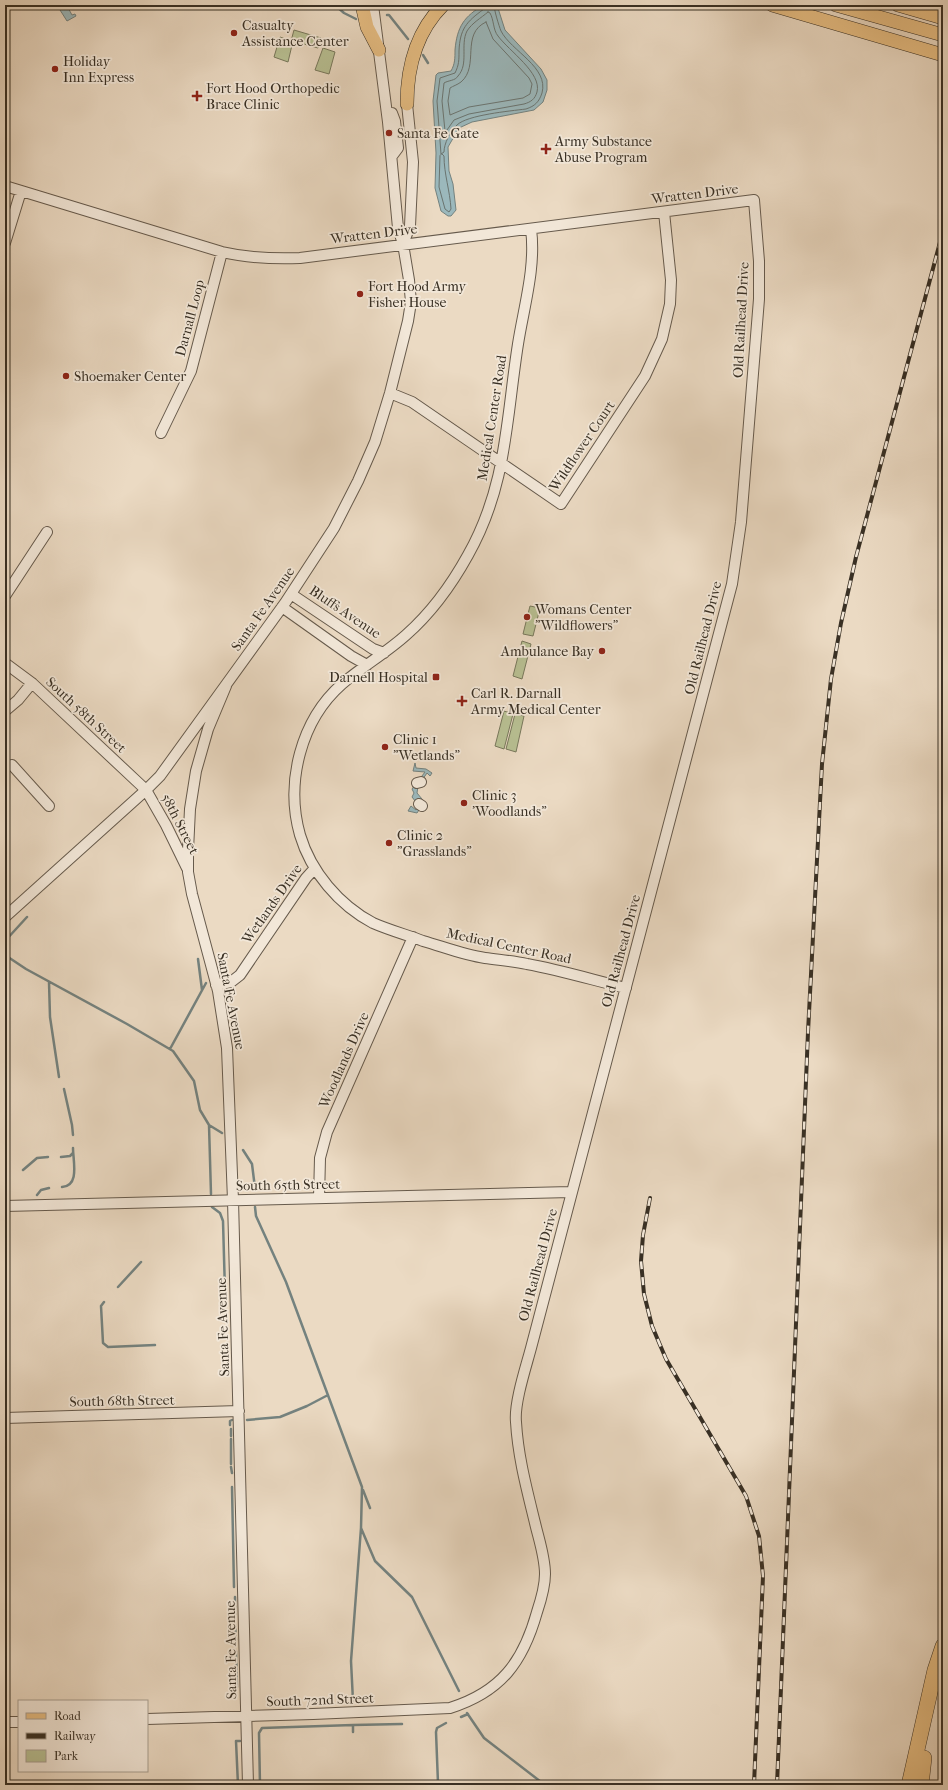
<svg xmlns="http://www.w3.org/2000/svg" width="948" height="1790" font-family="'IM FELL French Canon',serif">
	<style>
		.green { fill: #b8c093; stroke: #78785c }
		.water { fill: #9bb8bc; stroke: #74827f }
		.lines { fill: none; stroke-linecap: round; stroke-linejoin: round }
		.shore { stroke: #6a7470; stroke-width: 1 }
		.stream { stroke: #74827f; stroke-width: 2.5 }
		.minor-casing { stroke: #665a4c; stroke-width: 12 }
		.major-casing { stroke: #393024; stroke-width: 14 }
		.highway-casing { stroke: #393024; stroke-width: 16 }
		.minor { stroke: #f2e7d8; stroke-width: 10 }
		.major { stroke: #e6bd82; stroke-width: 13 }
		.highway { stroke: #e6bd82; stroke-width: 15 }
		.rail-casing { stroke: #393024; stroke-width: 4 }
		.rail { stroke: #f2e7d8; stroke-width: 2.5; stroke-dasharray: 8; stroke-linecap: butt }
		.poi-dot { fill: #8f2418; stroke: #f2e7d8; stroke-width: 1.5 }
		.labels { text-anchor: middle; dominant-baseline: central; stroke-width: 3.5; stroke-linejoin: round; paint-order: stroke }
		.poi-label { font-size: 14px; fill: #393024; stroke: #f2e7d8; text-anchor: start }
		.street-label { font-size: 14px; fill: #393024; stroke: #f2e7d8 }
	</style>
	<rect width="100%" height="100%" fill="#ebdac3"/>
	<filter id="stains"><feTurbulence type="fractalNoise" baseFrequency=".005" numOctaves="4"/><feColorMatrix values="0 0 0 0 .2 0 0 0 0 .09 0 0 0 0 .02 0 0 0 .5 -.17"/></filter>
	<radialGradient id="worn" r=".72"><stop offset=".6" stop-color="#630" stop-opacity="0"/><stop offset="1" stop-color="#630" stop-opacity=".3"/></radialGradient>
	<!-- green -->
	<path class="green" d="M294,30L321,38L318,48L293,41L288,62L274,57L280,37L291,41Z
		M323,48L335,52L329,74L315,70Z
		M530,606L540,608L533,636L523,634Z
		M522,641L531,644L522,679L513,676Z
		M504,711L513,714L504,749L495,746Z
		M515,714L524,716L516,752L506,749Z"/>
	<!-- water -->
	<path class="water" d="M484,5H497L505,30L541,69L547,80V90L543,102L534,110L472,122L459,128L448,147L449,171L453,184L456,210L451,216H448L441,211L435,188L436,153L433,101L436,75L438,73L451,71C455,64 455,58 455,50C457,27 464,16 484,5Z
		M67,6L72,15L75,14L76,16L67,21L60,10Z
		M415,763L416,768L426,769L432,773L430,776L427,773L418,786L417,793L422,799L423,804L417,813L408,811L411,806L416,810L419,806L412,797L414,793L412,789L425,772L413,771Z"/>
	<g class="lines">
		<!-- shore -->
		<path class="shore" d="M485,5L484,9C466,22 460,29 459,51C459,60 459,65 455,73L440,78L437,101L441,154L444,152C444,144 450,131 457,125C467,115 510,111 526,109C535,106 539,102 542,93C549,67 511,51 501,31C499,26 494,10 494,5
			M488,12L490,13C494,20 493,30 498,36C509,51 542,73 537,92C535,99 531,102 524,104L469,114L454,120L447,130L445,131L442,101L444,83C449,80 455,81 458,76C469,64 460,45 467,31C472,23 481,18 488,12Z
			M486,22L493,39L529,78L532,84L530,94L523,98L469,107L450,115L448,101L450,88C453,86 457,85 461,82C480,66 460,34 486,22Z
			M442,154L444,156C444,174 450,191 451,209L449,212L445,209L439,187L440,156Z"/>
		<!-- stream -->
		<path class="stream" d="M335,5L344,13L356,19
			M387,15H389L408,39
			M423,55L428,63
			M5,941L27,917
			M5,955L26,969L127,1024L173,1051L194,1081L200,1110L209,1125L222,1133
			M198,959L202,990
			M49,982L50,1017L59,1077
			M170,1049L206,983
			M64,1089L72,1125L73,1135
			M209,1125L211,1194
			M243,1150L252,1164L255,1188
			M61,1157L70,1156L73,1153
			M23,1170L37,1158L48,1157
			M62,1187C80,1186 73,1161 73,1148
			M37,1195L41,1190L49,1188
			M212,1207L220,1213L223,1221L225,1292
			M255,1207L256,1216L286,1282L362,1487L361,1528L375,1561L412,1597L459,1691
			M118,1287L141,1262
			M104,1302L101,1306L103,1343L108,1347L155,1345
			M247,1420L280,1417L307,1406L328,1395
			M230,1425V1421L232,1420
			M231,1429V1436
			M231,1439V1464
			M231,1467L232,1473
			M232,1487L234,1587
			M363,1490L370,1508
			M235,1597V1615
			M235,1625L236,1640
			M236,1651L237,1687
			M353,1701L351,1661L361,1528
			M467,1713L484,1738L545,1785
			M461,1717L468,1714
			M353,1725L402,1724
			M438,1783L436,1732L437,1728L446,1723
			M238,1785L236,1741H240
			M260,1785L259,1733L262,1728L353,1725V1732"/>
		<defs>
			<path id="minor" d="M392,113L395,121L398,148L392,156
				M5,186L222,252C248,258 273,259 300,258L754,200L759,261V299L741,522L732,584L531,1348C526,1367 514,1403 516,1422C518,1457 527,1490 535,1523C539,1540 545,1557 545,1574C545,1586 541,1600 537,1612C523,1662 501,1692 450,1708L313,1714L147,1719
				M531,229C536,267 524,306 518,344C506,420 507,486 468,555C452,584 431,613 406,635C386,653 363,666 342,684C301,720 285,782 300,835C311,872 339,905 373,923C389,930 407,935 423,941C444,947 464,955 485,958C499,960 513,961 527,964C560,970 593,980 626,988
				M5,243L21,191
				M403,244L410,226L413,162L407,104
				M390,393L412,402L561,504L645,376L662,339L670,304L671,280L664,212
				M161,433L191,371L222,252
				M291,594L373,649L384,653
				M5,596L47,532
				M282,607L351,656L367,665
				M5,663L32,683L146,790L166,825L187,868
				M226,686L208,729L196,771L190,809L188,850V872L192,894L218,991L227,1048L233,1200L248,1785
				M5,711L18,700L32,683
				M12,765L49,806
				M417,783L421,782
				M419,804L422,806
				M5,917L146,790L160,776L285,603L334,528L358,481L375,442L390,393L408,321L411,302L409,280L403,244L398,228L388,122L373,5
				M216,985L231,982L240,975L306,878L315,868
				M319,1198L320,1158L327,1132L413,937
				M5,1206L571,1192
				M5,1418L239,1411
				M5,1722H19"/>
			<path id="major" d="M362,5L367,27L379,50
				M772,5L943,55
				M836,5L943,35
				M898,5L943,18
				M407,104C407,66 416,32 443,5"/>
			<path id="highway" d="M909,1785L935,1670L943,1646
				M921,1785L924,1758"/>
		</defs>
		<!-- minor casing -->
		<use href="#minor" class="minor-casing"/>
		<!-- major casing -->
		<use href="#major" class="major-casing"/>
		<!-- highway casing -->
		<use href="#highway" class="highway-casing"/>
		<!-- minor -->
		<use href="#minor" class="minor"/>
		<!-- major -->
		<use href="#major" class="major"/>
		<!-- highway -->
		<use href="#highway" class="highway"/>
		<defs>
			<path id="rail" d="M650,1198L643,1235L641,1261L644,1294L652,1326L666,1359L746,1496L759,1536L763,1576L754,1785
				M777,1785L808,1032L822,764L831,679L841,623L856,557L943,231"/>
		</defs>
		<!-- rail casing -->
		<use href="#rail" class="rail-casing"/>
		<!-- rail -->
		<use href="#rail" class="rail"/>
	</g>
	<!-- markers -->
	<g class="poi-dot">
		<circle cx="234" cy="33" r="4"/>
		<circle cx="55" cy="69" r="4"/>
		<path d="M195 90h4v4h4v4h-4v4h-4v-4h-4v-4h4z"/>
		<circle cx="389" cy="133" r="4"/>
		<path d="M544 143h4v4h4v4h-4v4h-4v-4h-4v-4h4z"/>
		<circle cx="360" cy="294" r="4"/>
		<circle cx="66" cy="376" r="4"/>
		<circle cx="527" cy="617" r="4"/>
		<circle cx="602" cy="651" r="4"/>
		<rect x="432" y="673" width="8" height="8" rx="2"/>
		<path d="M460 695h4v4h4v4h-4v4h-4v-4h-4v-4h4z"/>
		<circle cx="385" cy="747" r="4"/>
		<circle cx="464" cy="803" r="4"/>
		<circle cx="389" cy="843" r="4"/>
	</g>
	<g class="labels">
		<!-- poi labels -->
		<g class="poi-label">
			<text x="242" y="25">Casualty<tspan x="242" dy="16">Assistance Center</tspan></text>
			<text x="63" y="61">Holiday<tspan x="63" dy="16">Inn Express</tspan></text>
			<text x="206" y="88">Fort Hood Orthopedic<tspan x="206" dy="16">Brace Clinic</tspan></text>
			<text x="397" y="133">Santa Fe Gate</text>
			<text x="555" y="141">Army Substance<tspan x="555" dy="16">Abuse Program</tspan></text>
			<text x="368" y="286">Fort Hood Army<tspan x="368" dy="16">Fisher House</tspan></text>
			<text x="74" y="376">Shoemaker Center</text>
			<text x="535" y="609">Womans Center<tspan x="535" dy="16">"Wildflowers"</tspan></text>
			<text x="594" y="651" text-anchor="end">Ambulance Bay</text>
			<text x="428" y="677" text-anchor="end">Darnell Hospital</text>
			<text x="471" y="693">Carl R. Darnall<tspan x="471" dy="16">Army Medical Center</tspan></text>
			<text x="393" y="739">Clinic 1<tspan x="393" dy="16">"Wetlands"</tspan></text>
			<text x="472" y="795">Clinic 3<tspan x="472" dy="16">'Woodlands"</tspan></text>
			<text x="397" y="835">Clinic 2<tspan x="397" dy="16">"Grasslands"</tspan></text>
		</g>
		<!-- street labels -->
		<g class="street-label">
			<text transform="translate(695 194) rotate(-7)">Wratten Drive</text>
			<text transform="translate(374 234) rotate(-7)">Wratten Drive</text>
			<text transform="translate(190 318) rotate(-75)">Darnall Loop</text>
			<text transform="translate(741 320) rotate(-87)">Old Railhead Drive</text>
			<text transform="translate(492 418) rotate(-81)">Medical Center Road</text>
			<text transform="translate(582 446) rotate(-56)">Wildflower Court</text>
			<text transform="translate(263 609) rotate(-55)">Santa Fe Avenue</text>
			<text transform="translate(345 612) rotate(34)">Bluffs Avenue</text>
			<text transform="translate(703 638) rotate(-76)">Old Railhead Drive</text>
			<text transform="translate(86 715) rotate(43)">South 58th Street</text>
			<text transform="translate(180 824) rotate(63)">58th Street</text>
			<text transform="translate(272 904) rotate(-55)">Wetlands Drive</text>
			<text transform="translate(509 946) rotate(12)">Medical Center Road</text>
			<text transform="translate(621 951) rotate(-75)">Old Railhead Drive</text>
			<text transform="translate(231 1001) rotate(79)">Santa Fe Avenue</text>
			<text transform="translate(344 1060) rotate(-66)">Woodlands Drive</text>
			<text transform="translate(288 1185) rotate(-1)">South 65th Street</text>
			<text transform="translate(538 1265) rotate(-75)">Old Railhead Drive</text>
			<text transform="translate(223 1327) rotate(-92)">Santa Fe Avenue</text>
			<text transform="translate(122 1401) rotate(-1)">South 68th Street</text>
			<text transform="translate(231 1650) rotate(-91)">Santa Fe Avenue</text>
			<text transform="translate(320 1700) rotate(-2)">South 72nd Street</text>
		</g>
	</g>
	<!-- margin -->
	<rect width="948" height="1790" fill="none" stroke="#ebdac3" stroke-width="20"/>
	<rect x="6" y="6" width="936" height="1778" fill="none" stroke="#393024" stroke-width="2"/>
	<rect x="10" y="10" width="928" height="1770" fill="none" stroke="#393024"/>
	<!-- legend -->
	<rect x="18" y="1700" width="130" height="72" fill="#f2e7d8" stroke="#a89e90"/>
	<rect x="26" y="1713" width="20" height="6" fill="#e6bd82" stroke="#a89e90"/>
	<text x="54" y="1720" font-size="12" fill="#393024">Road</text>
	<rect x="26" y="1733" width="20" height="6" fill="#393024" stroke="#a89e90"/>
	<text x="54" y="1740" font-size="12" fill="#393024">Railway</text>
	<rect x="26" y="1750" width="20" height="12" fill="#b8c093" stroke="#a89e90"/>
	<text x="54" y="1760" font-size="12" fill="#393024">Park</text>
	<rect width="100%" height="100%" filter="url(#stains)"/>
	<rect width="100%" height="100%" fill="url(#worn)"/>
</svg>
